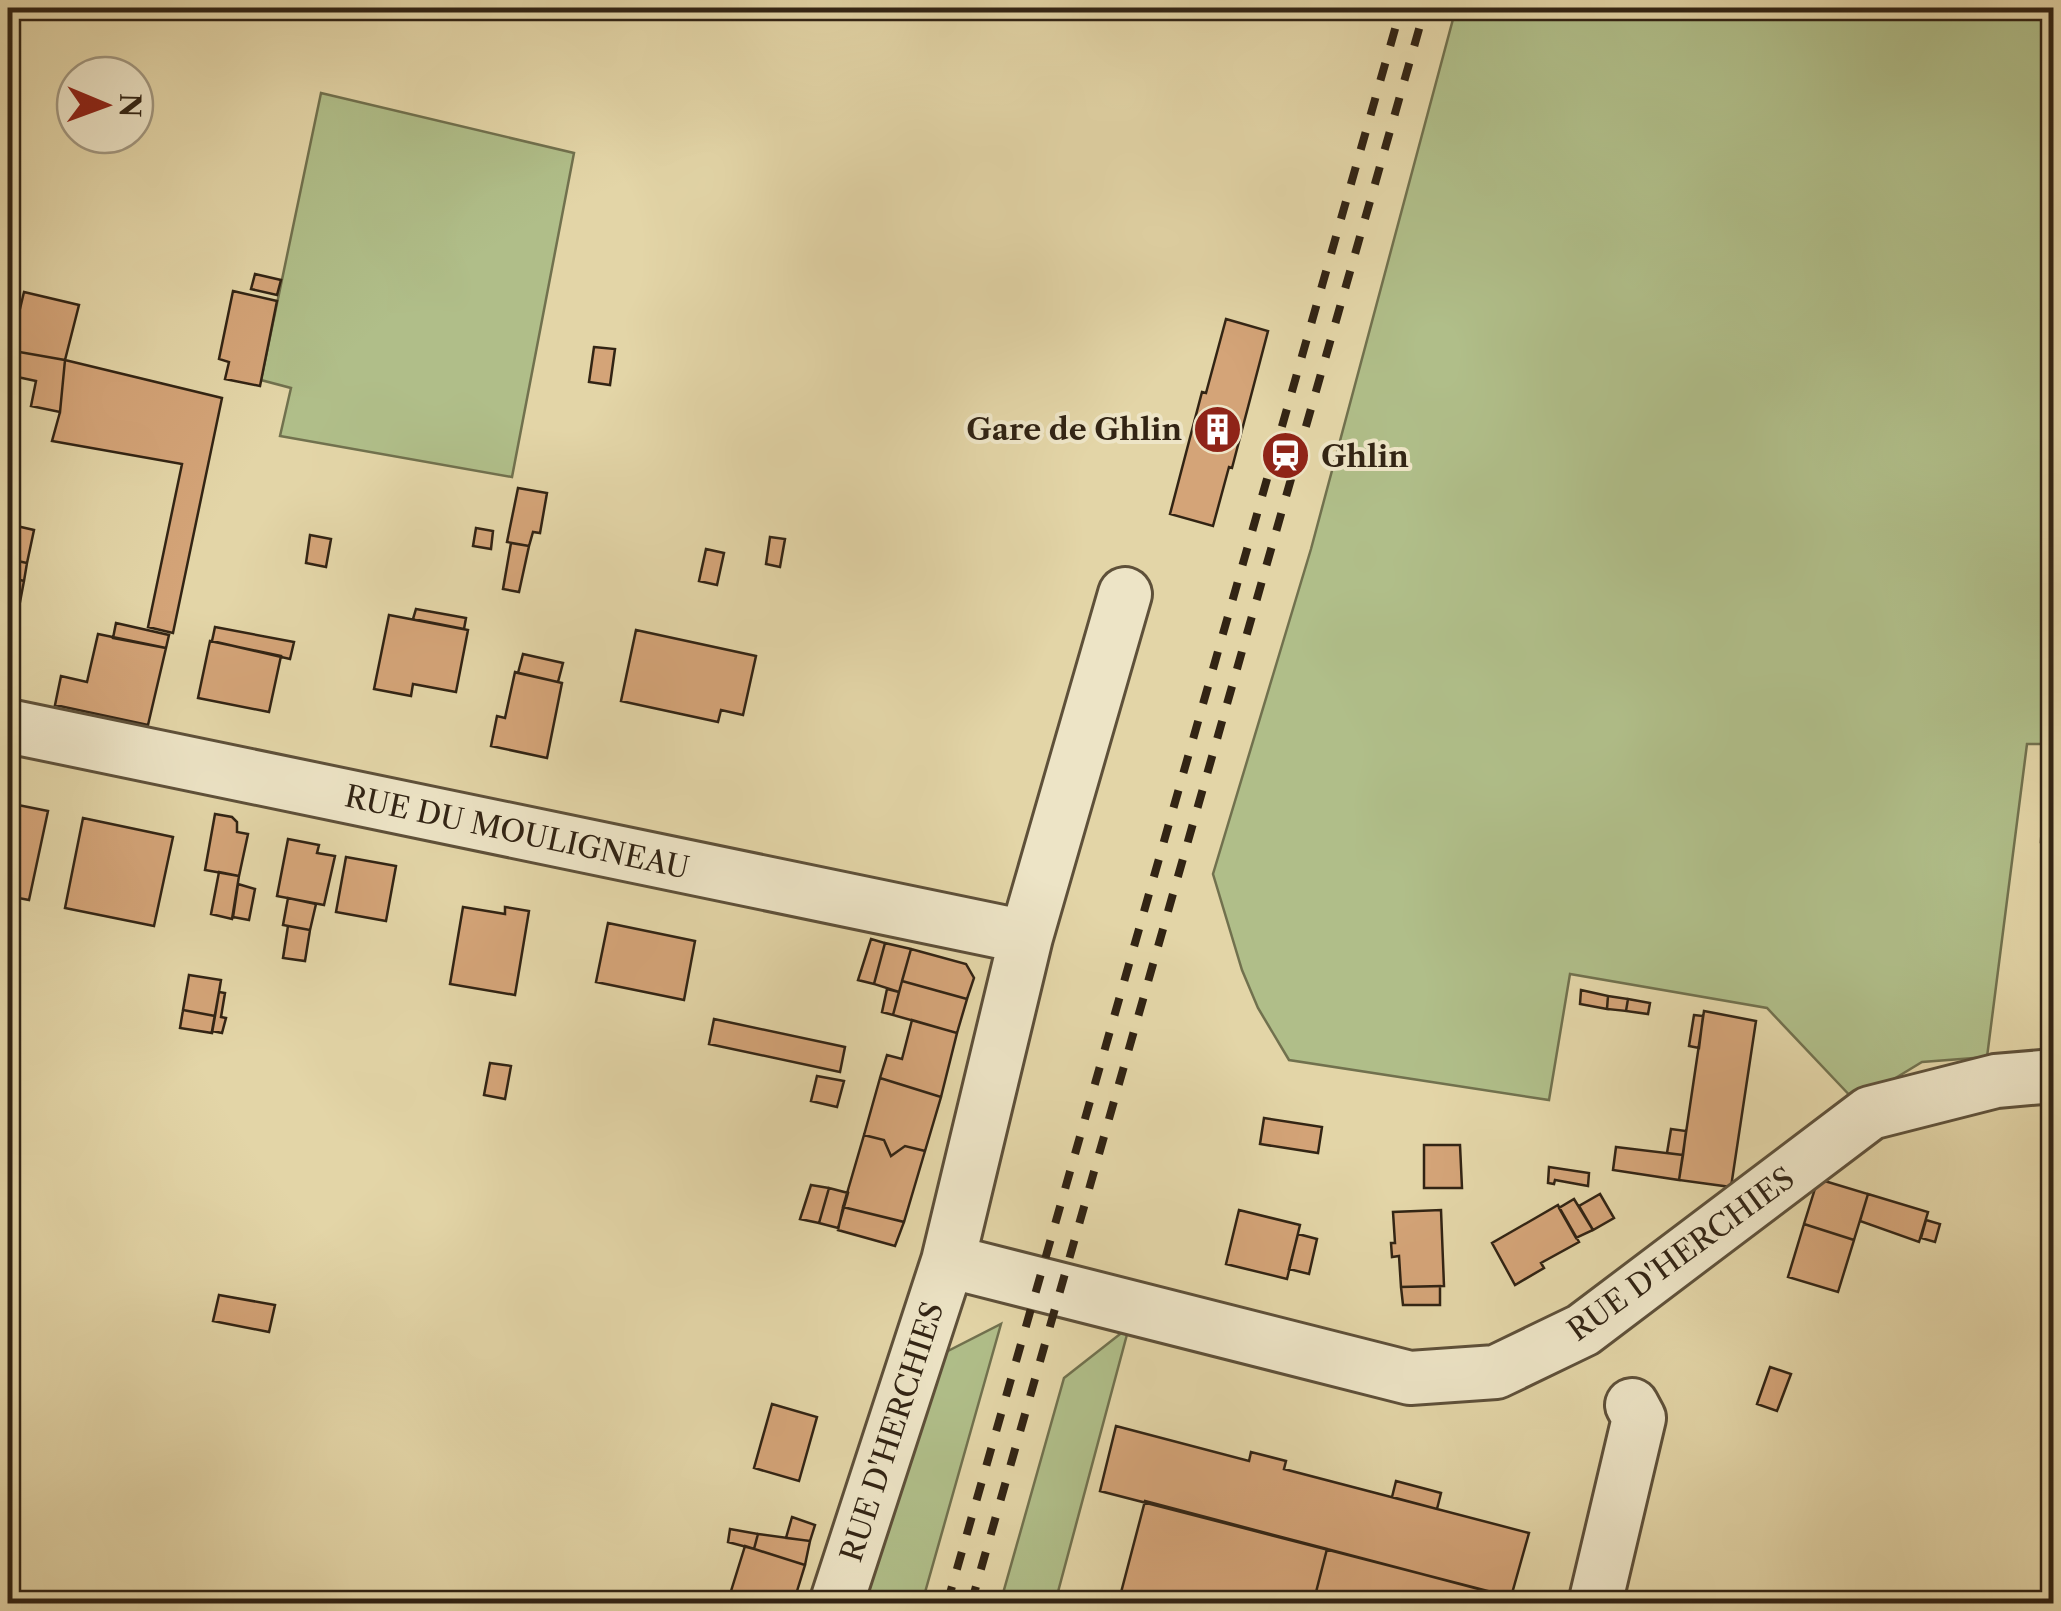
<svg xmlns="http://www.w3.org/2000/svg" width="2061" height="1611" font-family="'Libre Caslon Text',serif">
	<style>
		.green { fill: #b0be89; stroke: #71714e; stroke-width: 2.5 }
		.building { fill: #d4a478; stroke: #322414; stroke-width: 2.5 }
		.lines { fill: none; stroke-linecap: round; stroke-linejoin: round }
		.minor-casing { stroke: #5e5039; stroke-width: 58 }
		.minor { stroke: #ede4c6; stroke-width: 52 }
		.rail { stroke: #322414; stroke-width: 8; stroke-dasharray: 18 18; stroke-linecap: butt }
		.labels { text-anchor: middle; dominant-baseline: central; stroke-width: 8; stroke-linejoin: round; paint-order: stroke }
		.poi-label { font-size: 30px; font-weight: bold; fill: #322414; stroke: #ede4c6; text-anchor: end }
		.street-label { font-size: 30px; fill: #322414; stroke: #ede4c6 }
	</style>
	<rect width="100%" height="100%" fill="#e3d5a7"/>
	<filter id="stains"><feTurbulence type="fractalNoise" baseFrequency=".002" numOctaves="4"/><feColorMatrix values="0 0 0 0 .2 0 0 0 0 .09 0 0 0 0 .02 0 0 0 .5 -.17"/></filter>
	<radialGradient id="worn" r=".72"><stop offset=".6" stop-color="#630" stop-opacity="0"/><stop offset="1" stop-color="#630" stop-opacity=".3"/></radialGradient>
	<!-- green -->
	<path class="green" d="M1456,8H2053V744H2027L1987,1057L1922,1062L1856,1102L1767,1008L1570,974L1549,1100L1289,1060L1258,1008L1242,970L1213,874L1311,549Z
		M321,93L574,153L512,477L280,436L291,388L261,380Z
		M1001,1324L922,1603L836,1604L902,1399L948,1351Z
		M1129,1327L1055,1603L1000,1604L1064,1378Z"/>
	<!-- building -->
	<path class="building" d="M255,274L281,280L277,295L251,289Z
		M233,291L277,301L260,386L225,379L229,362L219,359Z
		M24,292L79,305L65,360L8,350V315L18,317Z
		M1226,319L1268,331L1232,468L1229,467L1213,526L1170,514L1202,392L1206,393Z
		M594,347L615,349L610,385L589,382Z
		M8,350L65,360L60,412L31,406L36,381L8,375Z
		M65,360L222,398L173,633L148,627L182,464L52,441L60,412Z
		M518,488L547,493L540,533L533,532L529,546L507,542Z
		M8,524L34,530L27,563L8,559Z
		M476,528L493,531L491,549L473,546Z
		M310,535L331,539L326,567L306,563Z
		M770,537L785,539L780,567L766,564Z
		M511,543L529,546L519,592L503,589Z
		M706,549L724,553L717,585L699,581Z
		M8,559L27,563L24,581L8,577Z
		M8,577L24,581L20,602L8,600Z
		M416,609L466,618L464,629L413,619Z
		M389,615L468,630L456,692L413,684L411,696L374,689Z
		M116,623L169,635L166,648L113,638Z
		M215,627L294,642L290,659L212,641Z
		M636,630L756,656L743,715L721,710L718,722L621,701Z
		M98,634L166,648L148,725L55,705L61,676L87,682Z
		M210,641L281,656L269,712L198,698Z
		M523,654L563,663L558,682L518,673Z
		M515,672L562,683L547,758L491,746L497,716L505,718Z
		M2043,800H2054V843L2041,842Z
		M8,803L48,811L29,900L8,896Z
		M215,814L232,817L237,822V832L248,834L239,876L205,870Z
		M83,818L173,837L154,926L65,908Z
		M288,839L319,845L317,853L335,856L324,905L277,896Z
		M346,857L396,866L386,921L336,912Z
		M219,872L239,876L232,919L211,914Z
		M238,884L255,889L249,920L233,917Z
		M288,898L316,904L310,930L283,925Z
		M463,907L505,914V907L529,911L515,995L450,984Z
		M608,923L695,941L684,1000L596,982Z
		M288,926L310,930L305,961L283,958Z
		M871,939L885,943L874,984L858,980Z
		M885,943L911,949L899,992L874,984Z
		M911,949L966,964L974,978L967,999L902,981Z
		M189,975L221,980L215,1016L183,1010Z
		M902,981L967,999L957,1033L893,1015Z
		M887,989L899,992L893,1015L882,1012Z
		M1581,990L1608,996L1607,1009L1580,1004Z
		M219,992L225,993L221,1017L226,1018L222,1033L212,1031Z
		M1608,996L1628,999L1626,1011L1607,1009Z
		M1628,999L1650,1003L1648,1014L1626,1011Z
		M183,1010L215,1016L212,1033L180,1028Z
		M1704,1011L1756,1021L1731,1187L1679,1180Z
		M1694,1015L1703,1016L1699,1048L1689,1046Z
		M714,1019L845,1047L840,1072L709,1044Z
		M912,1020L957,1033L941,1097L880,1078L887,1055L902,1059Z
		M490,1063L511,1066L505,1099L484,1095Z
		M817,1076L844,1081L837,1107L811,1101Z
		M880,1078L941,1097L925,1151L905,1146L891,1156L884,1140L864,1135Z
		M1264,1118L1322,1127L1318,1153L1260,1144Z
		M1671,1129L1686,1131L1683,1155L1667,1153Z
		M864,1135L884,1140L891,1156L905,1146L925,1151L904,1222L843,1207Z
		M1424,1145H1460L1462,1188H1424Z
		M1616,1147L1683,1155L1679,1180L1613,1170Z
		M1549,1167L1589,1173L1588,1186L1555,1180L1554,1184L1548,1183Z
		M1818,1179L1868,1194L1854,1240L1804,1224Z
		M811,1185L829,1188L819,1223L800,1219Z
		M829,1188L848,1193L838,1228L819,1223Z
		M1600,1194L1614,1218L1593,1230L1579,1206Z
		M1868,1194L1928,1212L1919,1242L1860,1221Z
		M1574,1199L1593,1230L1576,1238L1559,1208Z
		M1558,1205L1579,1242L1541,1263L1544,1268L1515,1285L1492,1243Z
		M843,1207L904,1222L895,1246L838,1230Z
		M1239,1210L1300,1225L1287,1279L1226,1264Z
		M1441,1210L1444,1286L1401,1287L1399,1256L1392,1257L1391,1243H1395L1393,1212Z
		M1926,1220L1940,1224L1935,1242L1921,1238Z
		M1804,1224L1854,1240L1838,1292L1788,1277Z
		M1298,1234L1317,1239L1309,1274L1289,1269Z
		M1440,1286V1305H1403L1401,1287Z
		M219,1295L275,1305L269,1332L213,1321Z
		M1770,1367L1791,1374L1777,1411L1757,1404Z
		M772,1404L817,1417L799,1481L754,1468Z
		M1116,1426L1249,1461L1251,1452L1286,1461L1284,1469L1529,1533L1511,1597L1100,1491Z
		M1396,1481L1441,1493L1437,1509L1392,1497Z
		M1145,1501L1327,1549L1313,1604H1118Z
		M792,1517L815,1525L810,1541L786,1538Z
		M730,1529L758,1534L754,1549L728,1542Z
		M758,1534L810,1541L805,1565L754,1549Z
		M745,1546L805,1565L793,1604H727Z
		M1327,1549L1509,1597L1508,1604H1313Z"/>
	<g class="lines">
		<defs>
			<path id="minor" d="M8,726L1026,937
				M948,1261L1410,1378L1496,1372L1583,1330L1870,1113L1996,1081L2054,1076
				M836,1604L948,1261L1026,937L1125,594
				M1595,1604L1639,1418L1632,1405"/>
		</defs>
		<!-- minor casing -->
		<use href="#minor" class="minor-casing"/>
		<!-- minor -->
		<use href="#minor" class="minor"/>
		<!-- rail -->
		<path class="rail" d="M947,1604L1401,8
			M971,1604L1425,8"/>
	</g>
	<!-- icons -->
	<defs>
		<symbol id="building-disc" viewBox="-11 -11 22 22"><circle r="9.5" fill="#8f2418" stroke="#ede4c6"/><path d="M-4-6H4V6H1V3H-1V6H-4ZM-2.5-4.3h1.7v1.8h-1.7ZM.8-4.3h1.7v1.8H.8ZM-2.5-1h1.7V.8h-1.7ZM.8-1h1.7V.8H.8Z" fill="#fff"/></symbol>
		<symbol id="station-disc" viewBox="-11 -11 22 22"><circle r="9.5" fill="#8f2418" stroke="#ede4c6"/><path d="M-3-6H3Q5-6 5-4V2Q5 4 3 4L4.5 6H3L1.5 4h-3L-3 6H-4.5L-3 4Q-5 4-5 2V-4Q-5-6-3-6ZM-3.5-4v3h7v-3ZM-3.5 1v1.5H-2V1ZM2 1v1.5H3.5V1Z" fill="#fff"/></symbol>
	</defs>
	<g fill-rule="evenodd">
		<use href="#building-disc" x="1190" y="402" width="55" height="55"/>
		<use href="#station-disc" x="1258" y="428" width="55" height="55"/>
	</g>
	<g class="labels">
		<!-- poi labels -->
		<g class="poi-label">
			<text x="1182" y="429">Gare de Ghlin</text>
			<text x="1321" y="456" text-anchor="start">Ghlin</text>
		</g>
		<!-- street labels -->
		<g class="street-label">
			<text transform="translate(517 832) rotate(12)">RUE DU MOULIGNEAU</text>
			<text transform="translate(1681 1254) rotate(-36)">RUE D'HERCHIES</text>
			<text transform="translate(892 1432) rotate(-72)">RUE D'HERCHIES</text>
		</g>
	</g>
	<!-- margin -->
	<rect width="2061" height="1611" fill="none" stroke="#e3d5a7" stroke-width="40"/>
	<rect x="10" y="10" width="2041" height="1591" fill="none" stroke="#322414" stroke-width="5"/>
	<rect x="20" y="20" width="2021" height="1571" fill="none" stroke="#322414" stroke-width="2.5"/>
	<!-- north arrow -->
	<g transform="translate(105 105) rotate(91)"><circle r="48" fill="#ede4c6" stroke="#a2977f" stroke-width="2.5"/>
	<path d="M0-8L18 38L0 25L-18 38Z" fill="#8f2418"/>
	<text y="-15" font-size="28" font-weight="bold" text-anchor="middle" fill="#322414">N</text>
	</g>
	<rect width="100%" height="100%" filter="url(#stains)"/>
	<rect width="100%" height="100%" fill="url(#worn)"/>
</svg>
